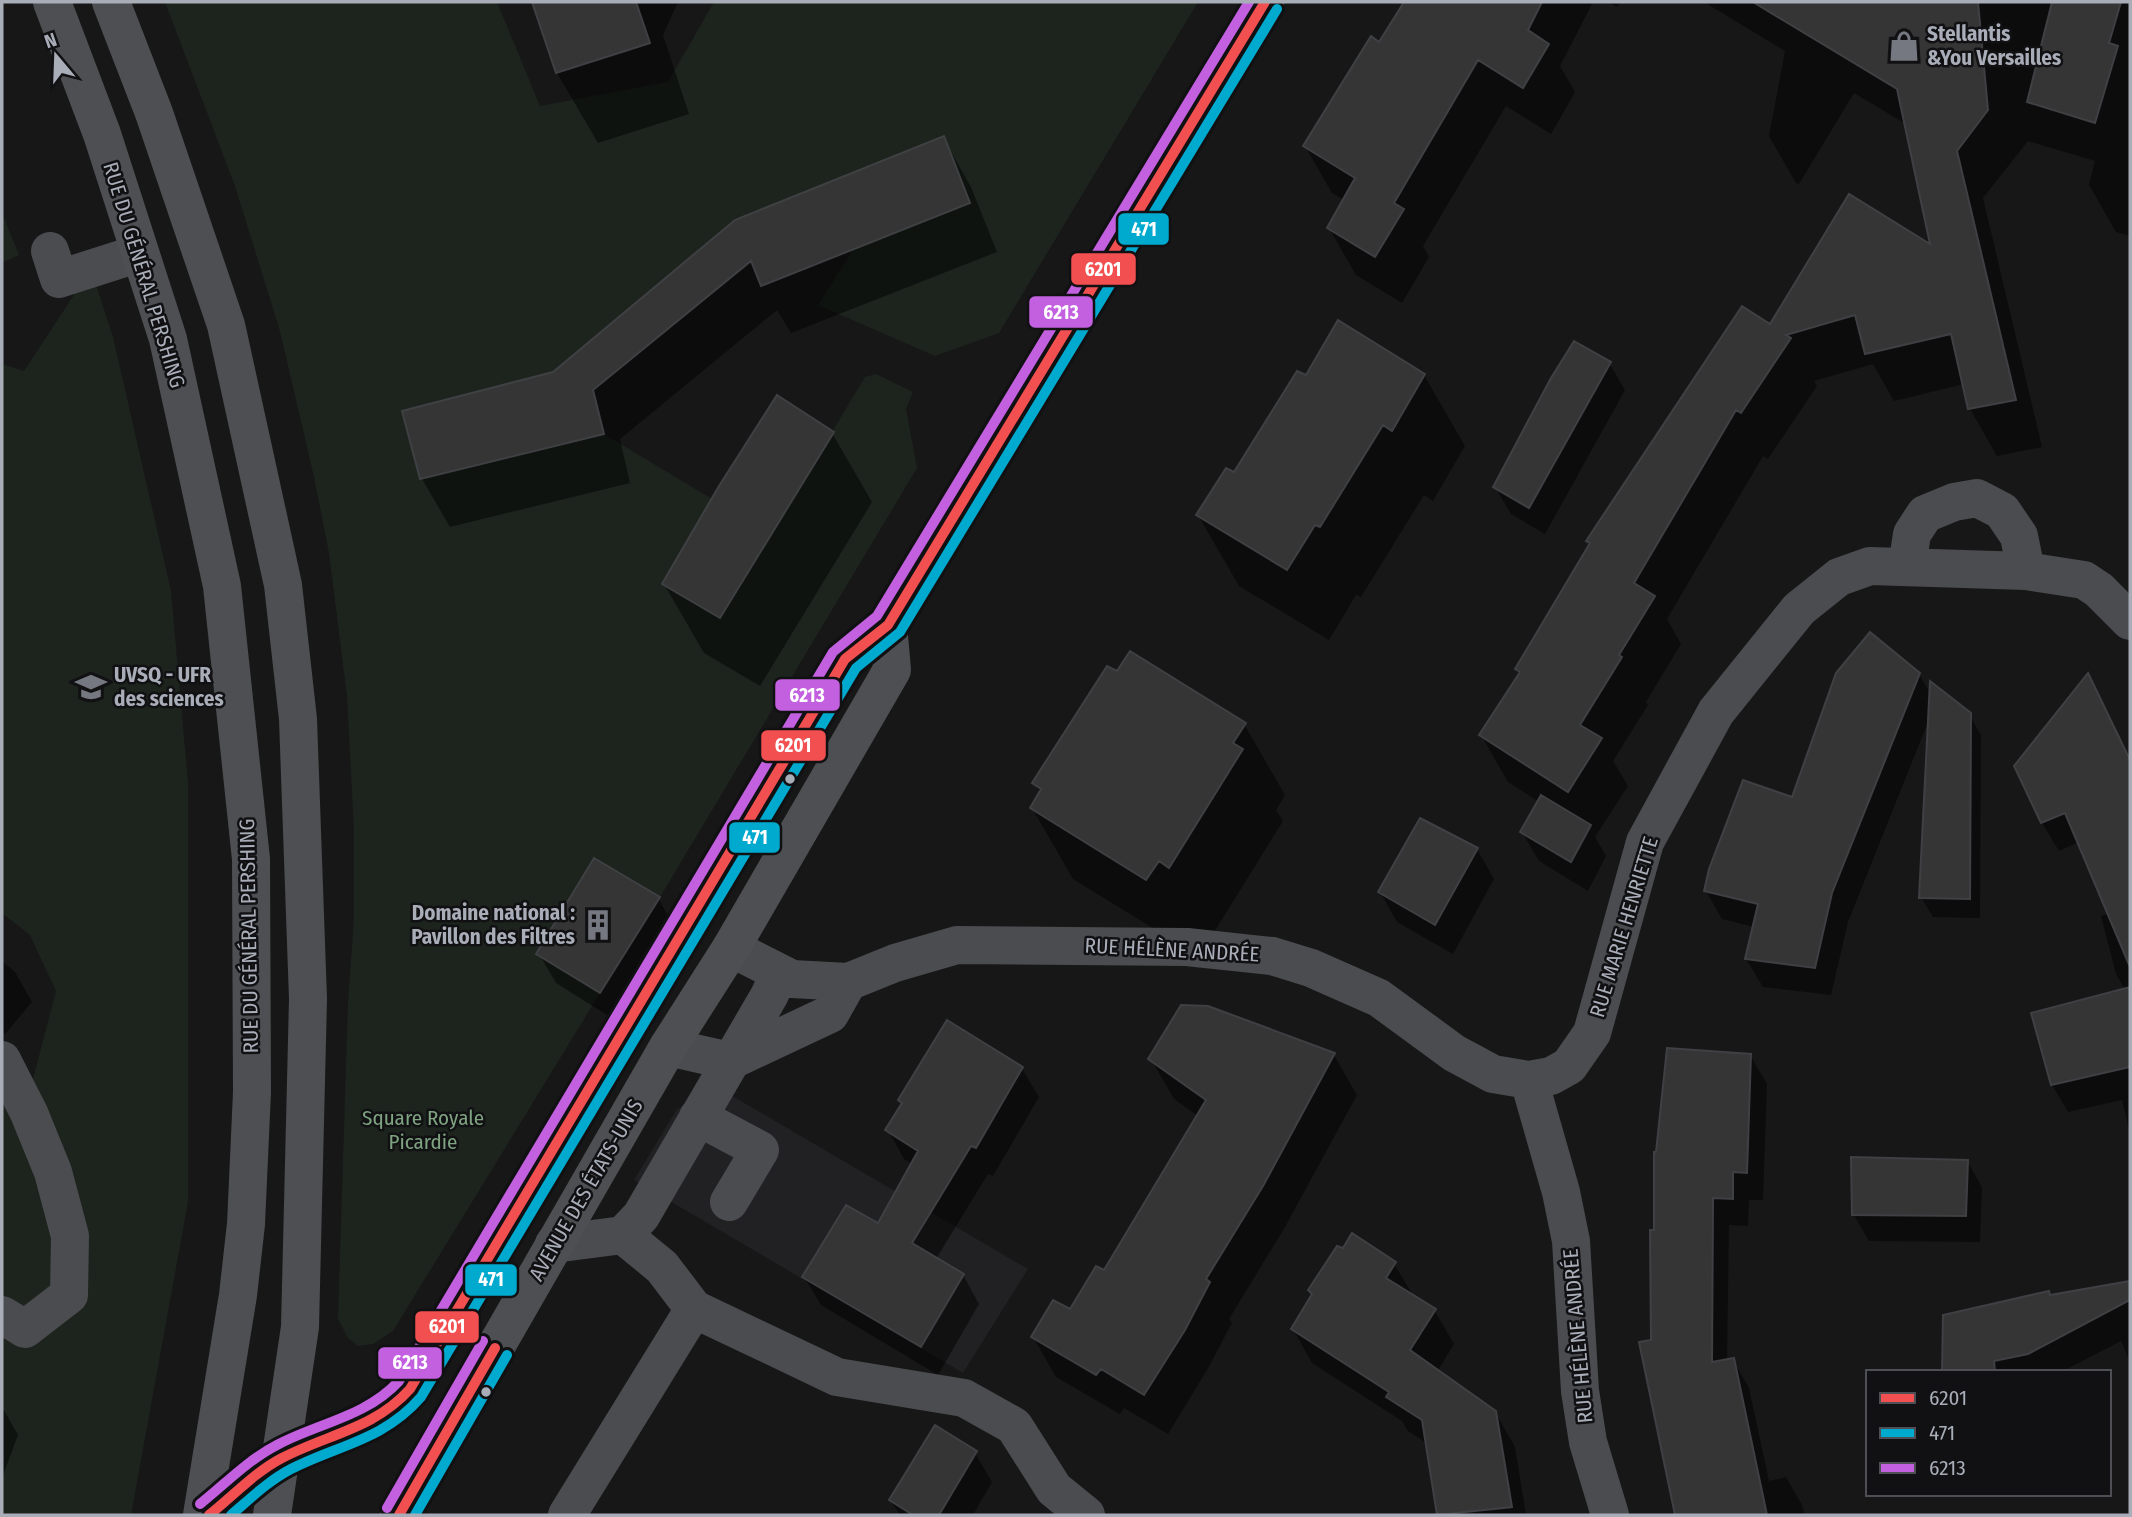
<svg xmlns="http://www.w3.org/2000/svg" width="2132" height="1517" font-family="'Fira Sans Condensed',sans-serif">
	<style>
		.built { fill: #212123 }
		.green { fill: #1d241e }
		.shadow { fill: #0007 }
		.building { fill: #353536; stroke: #3f4043; stroke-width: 2 }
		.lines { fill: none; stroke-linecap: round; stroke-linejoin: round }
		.minor { stroke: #4b4c50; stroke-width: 38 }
		.major { stroke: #4d4f52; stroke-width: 38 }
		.bus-1-casing { stroke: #111113; stroke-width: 16 }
		.bus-2-casing { stroke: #111113; stroke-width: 16 }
		.bus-3-casing { stroke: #111113; stroke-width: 16 }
		.bus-1 { stroke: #f24f51; stroke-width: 10 }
		.bus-2 { stroke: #00a9ce; stroke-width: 10 }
		.bus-3 { stroke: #c260e0; stroke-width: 10 }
		.bus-dot { fill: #a8adb8; stroke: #111113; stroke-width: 2.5 }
		.labels { text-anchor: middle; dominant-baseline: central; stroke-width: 5; stroke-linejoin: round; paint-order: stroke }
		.poi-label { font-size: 21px; font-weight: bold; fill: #a8adb8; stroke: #111113; text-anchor: start }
		.street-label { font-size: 21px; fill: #a8adb8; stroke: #111113 }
		.park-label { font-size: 21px; fill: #7fa381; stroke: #111113 }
		.line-badge { stroke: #111113; stroke-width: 2.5 }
		.badge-label { font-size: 19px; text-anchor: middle; font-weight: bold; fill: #fff }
	</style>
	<rect width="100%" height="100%" fill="#171717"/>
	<!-- built -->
	<path class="built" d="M724,1091L1028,1269L963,1373L634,1180L677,1109Z"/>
	<!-- green -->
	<path class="green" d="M165,2H497L540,106L668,82L714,2H1198L999,333L935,356L818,305L853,250L970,203L944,136L735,220L582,347L586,363L403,411L421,479L604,434L712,499L662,584L720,618L865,377L876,374L913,392L906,409L917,468L660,897L594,858L537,953L600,993L393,1331L373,1344L358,1346L348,1338L338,1319L348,1003L354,917V830L347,696L329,553L314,477L280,331L235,186Z
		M2,213L19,255L2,263Z
		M91,269L113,337L171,591L188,783V1202L131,1515H2V1068L32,1083L56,991L30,935L2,913V364L24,371Z"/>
	<!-- shadow -->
	<path class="shadow" d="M534,2H678L663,35L689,114L598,143L557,73Z
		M1406,2H1593L1560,66L1575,92L1551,134L1506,106L1423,246L1429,257L1402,303L1356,275L1329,228L1344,200L1332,193L1305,146L1380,44Z
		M1608,2H1621L1617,7Z
		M1704,2H2130V236L2116,232L2089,185L2095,161L2028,141L1983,198L2042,447L1997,456L1970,409L1964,384L1894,401L1873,364L1814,381L1817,386L1768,459L1763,456L1667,619L1681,644L1646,702L1648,705L1613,761L1628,786L1595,837L1606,856L1588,891L1539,861L1522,832L1539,802L1508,782L1481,735L1521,674L1517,669L1591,545L1588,541L1771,327L1932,248L1906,124L1854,93L1799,184L1796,183L1769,136L1785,51Z
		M943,138L971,187L997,252L791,333L777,310L620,439L630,483L450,527L422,479L405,412L554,373Z
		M1609,363L1625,390L1545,534L1511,514L1495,487Z
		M1424,375L1465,446L1433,501L1424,495L1361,597L1356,595L1329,640L1239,586L1198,515L1234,474Z
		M832,433L872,502L760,686L704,653L664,584Z
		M1919,674L1931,695L1969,714L1981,735L1980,918L1933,917L1921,897L1930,717L1848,922L1831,995L1763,987L1746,959L1754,927L1722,919L1706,891L1793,799Z
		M2087,676L2130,759V1134L2122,1100L2068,1112L2052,1085L2034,1014L2125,990L2116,974L2101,916L2109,914L2079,842L2059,851L2042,823L2016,766Z
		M1244,724L1285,795L1276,810L1283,821L1211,937L1187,949L1073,879L1032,808L1041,794L1034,783Z
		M1477,849L1494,879L1453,954L1397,922L1380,892Z
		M658,898L675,928L618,1022L556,983L539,954Z
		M2,961L15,972L32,1002L5,1034L2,1031Z
		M948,1023L1022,1069L1039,1097L993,1176L988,1174L936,1259L963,1275L979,1304L938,1375L821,1305L804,1277L879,1226L913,1164L904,1159L888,1130Z
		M1334,1055L1357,1095L1285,1227L1229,1319L1232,1323L1207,1370L1168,1434L1124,1408L1120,1414L1056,1377L1033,1337L1070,1311L1105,1273L1198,1116L1174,1099L1151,1059Z
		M1750,1055L1767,1084L1763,1200H1749L1748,1226L1729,1225L1727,1361L1733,1360L1749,1388L1769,1481L1786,1477L1802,1505L1805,1515H1677L1641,1343L1652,1341L1656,1232Z
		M1967,1161L1982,1187L1980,1242L1869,1241L1854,1215Z
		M1394,1264L1414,1297L1434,1310L1454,1344L1437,1372L1495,1412L1515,1447L1526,1515H1439L1428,1444L1408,1431L1402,1421L1312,1363L1293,1329Z
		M2130,1282V1362L2121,1341L2061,1372H1943L2050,1296Z
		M2,1407L18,1435L2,1478Z
		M975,1453L992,1482L973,1515H900L891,1501Z"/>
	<!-- building -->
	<path class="building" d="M532,2H636L650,43L556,73Z
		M1404,2H1542L1528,30L1549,44L1523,88L1478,60L1394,203L1404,209L1375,257L1327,228L1355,178L1303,146L1371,36L1379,42Z
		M1753,2H1978L1988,110L1957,151L2016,400L1968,409L1951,334L1865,354L1855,315L1786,335L1791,338L1741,413L1736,410L1634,583L1655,596L1619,655L1622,657L1580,725L1602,738L1568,792L1479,735L1520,672L1515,669L1590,543L1586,541L1742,306L1770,324L1849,194L1930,244L1897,89Z
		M2052,2H2121L2109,43L2118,46L2095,123L2027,102Z
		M944,136L970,203L761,286L751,261L593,390L604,434L420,479L402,411L553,372L735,220Z
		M1338,320L1425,374L1392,431L1383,425L1320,527L1315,525L1287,570L1196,515L1226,468L1234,472L1297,371L1306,375Z
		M1574,341L1611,362L1529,508L1493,487L1551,378Z
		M777,395L834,432L720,618L662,584L719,486Z
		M1870,632L1920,673L1832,893L1815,968L1745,959L1758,904L1704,891L1709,869L1743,780L1792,797L1836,673Z
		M1130,651L1246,723L1233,743L1243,749L1169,868L1159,861L1146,880L1030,808L1041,789L1032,783L1107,666L1117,671Z
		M2088,673L2130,760V967L2065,813L2041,823L2014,766Z
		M1930,681L1971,713L1970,899L1919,898Z
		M1541,795L1591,825L1571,862L1520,832Z
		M1420,818L1478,848L1435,925L1378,892Z
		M594,858L660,897L600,993L536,954Z
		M2130,987V1067L2051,1085L2031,1013Z
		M1181,1005L1208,1006L1335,1053L1263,1186L1206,1279L1210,1282L1185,1330L1144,1395L1101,1369L1096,1375L1031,1337L1053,1300L1070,1309L1096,1266L1104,1270L1206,1100L1148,1059Z
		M947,1020L1023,1067L976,1148L971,1146L912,1243L964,1274L921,1347L802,1277L846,1205L878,1223L918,1151L885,1130L902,1103L898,1100Z
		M1667,1048L1751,1054L1747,1173L1733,1172V1199L1713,1198L1712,1362L1734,1358L1767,1515H1675L1639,1342L1651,1340L1650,1230H1654V1152H1656Z
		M1851,1157L1968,1160L1966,1216L1852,1215Z
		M1352,1233L1396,1262L1386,1278L1436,1309L1410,1350L1496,1411L1512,1507L1437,1515L1422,1420L1386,1397L1389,1392L1291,1329L1312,1294L1308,1290L1337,1246L1343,1248Z
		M2130,1281V1300L2028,1354L1994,1361L1995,1372H1942L1943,1315L2049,1291L2050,1295Z
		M935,1425L977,1451L939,1515H913L889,1500Z"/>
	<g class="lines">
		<!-- minor -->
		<path class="minor" d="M50,251L59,279L140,253
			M1907,567L1912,534L1925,514L1954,502L1977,498L2002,511L2019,536L2026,571
			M731,948L792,979L848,982L895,963L957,945L1187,947L1272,956L1311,968L1379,998L1454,1053L1493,1074L1529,1080L1551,1076L1569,1066L1592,1033L1645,842L1716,712L1799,609L1839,577L1870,566L2026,571L2084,580L2099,590L2130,621
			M668,1047L730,1061L830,1014L848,982
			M2,1060L29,1113L53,1172L70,1236L69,1295L25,1329L2,1315
			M1529,1080L1561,1192L1571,1241L1580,1391L1588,1442L1610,1515
			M698,1117L760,1150L729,1202
			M623,1235L662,1267L694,1309L837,1377L964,1398L1014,1426L1054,1489L1086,1515
			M554,1244L623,1235L641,1216L769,996L780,973
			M567,1515L694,1309"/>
		<!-- major -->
		<path class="major" d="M52,2L102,134L168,339L222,586L251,859L252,1092L246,1224L238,1295L202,1515
			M111,2L154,113L226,325L283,585L298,719L308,999L300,1327L272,1515
			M209,1515C230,1499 260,1469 282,1458C324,1435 380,1430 410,1389L749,817L845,659L888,625L1265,2
			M399,1515L668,1047L731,948L892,670L888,625"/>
		<defs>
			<path id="bus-1" d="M209,1515C233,1496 255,1472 282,1458C328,1434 374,1429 410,1389L845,659L888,625L1265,2
				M399,1515L495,1348"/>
			<path id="bus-2" d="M231,1515C250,1499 268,1481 291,1469C338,1445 384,1440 421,1397L856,668L900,632L1277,9
				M415,1515L507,1355"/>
			<path id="bus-3" d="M200,1504C225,1484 248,1460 277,1445C318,1423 366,1417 399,1381L833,652L877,616L1249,2
				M387,1508L483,1341"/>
		</defs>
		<!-- bus-1 casing -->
		<use href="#bus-1" class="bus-1-casing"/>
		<!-- bus-2 casing -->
		<use href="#bus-2" class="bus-2-casing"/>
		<!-- bus-3 casing -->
		<use href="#bus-3" class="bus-3-casing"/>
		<!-- bus-1 -->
		<use href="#bus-1" class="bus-1"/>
		<!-- bus-2 -->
		<use href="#bus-2" class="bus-2"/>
		<!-- bus-3 -->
		<use href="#bus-3" class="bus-3"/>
	</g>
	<!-- icons -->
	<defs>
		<symbol id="shop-bare" viewBox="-9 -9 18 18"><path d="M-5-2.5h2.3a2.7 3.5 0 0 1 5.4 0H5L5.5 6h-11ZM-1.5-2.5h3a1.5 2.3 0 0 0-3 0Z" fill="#757880" stroke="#111113" stroke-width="2.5" paint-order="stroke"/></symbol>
		<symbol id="university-bare" viewBox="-9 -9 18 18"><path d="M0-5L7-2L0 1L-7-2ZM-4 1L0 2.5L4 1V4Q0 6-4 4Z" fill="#757880" stroke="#111113" stroke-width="2.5" paint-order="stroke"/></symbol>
		<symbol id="building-bare" viewBox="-9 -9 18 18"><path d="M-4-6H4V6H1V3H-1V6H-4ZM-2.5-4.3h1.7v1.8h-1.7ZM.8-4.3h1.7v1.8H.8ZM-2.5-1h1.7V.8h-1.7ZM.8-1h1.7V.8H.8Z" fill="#757880" stroke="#111113" stroke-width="2.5" paint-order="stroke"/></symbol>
	</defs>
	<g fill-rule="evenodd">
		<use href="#shop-bare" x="1882" y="24" width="44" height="44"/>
		<use href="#university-bare" x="69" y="665" width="44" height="44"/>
		<use href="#building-bare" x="576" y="903" width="44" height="44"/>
	</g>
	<!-- markers -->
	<g class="bus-dot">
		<circle cx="790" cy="779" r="6"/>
		<circle cx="486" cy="1392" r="6"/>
	</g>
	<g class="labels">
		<!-- poi labels -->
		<g class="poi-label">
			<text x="1927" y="34">Stellantis<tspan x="1927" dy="24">&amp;You Versailles</tspan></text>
			<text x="114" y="675">UVSQ - UFR<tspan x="114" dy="24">des sciences</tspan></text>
			<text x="575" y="913" text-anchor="end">Domaine national :<tspan x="575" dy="24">Pavillon des Filtres</tspan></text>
		</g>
		<!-- street labels -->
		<g class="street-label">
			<text transform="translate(144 275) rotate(73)">RUE DU GÉNÉRAL PERSHING</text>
			<text transform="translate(1624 927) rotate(-73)">RUE MARIE HENRIETTE</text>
			<text transform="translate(249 936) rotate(-91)">RUE DU GÉNÉRAL PERSHING</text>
			<text transform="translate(1172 950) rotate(3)">RUE HÉLÈNE ANDRÉE</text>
			<text transform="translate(586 1190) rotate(-60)">AVENUE DES ÉTATS-UNIS</text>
			<text transform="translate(1578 1336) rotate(-95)">RUE HÉLÈNE ANDRÉE</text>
		</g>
		<!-- park labels -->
		<g class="park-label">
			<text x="423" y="1118">Square Royale<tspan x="423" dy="24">Picardie</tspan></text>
		</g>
	</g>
	<g class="line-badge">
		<rect x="1117" y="212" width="53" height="34" rx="7" fill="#00a9ce"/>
		<rect x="1070" y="252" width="67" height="34" rx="7" fill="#f24f51"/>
		<rect x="1028" y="295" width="66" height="34" rx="7" fill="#c260e0"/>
		<rect x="774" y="678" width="67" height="34" rx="7" fill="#c260e0"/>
		<rect x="760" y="729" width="67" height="33" rx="7" fill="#f24f51"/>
		<rect x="728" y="821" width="53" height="33" rx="7" fill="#00a9ce"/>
		<rect x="464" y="1263" width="54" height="34" rx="7" fill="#00a9ce"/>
		<rect x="414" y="1310" width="66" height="34" rx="7" fill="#f24f51"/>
		<rect x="377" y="1346" width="66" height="34" rx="7" fill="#c260e0"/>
	</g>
	<g class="badge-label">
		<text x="1144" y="236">471</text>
		<text x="1103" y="276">6201</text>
		<text x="1061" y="319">6213</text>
		<text x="807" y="702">6213</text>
		<text x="793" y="752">6201</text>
		<text x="755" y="844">471</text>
		<text x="491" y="1286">471</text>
		<text x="447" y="1333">6201</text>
		<text x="410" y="1369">6213</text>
	</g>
	<!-- border -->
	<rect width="2132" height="1517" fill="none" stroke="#a8adb8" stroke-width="7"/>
	<!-- legend -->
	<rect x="1866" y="1370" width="245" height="126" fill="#111113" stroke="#4d4f55" stroke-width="2"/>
	<rect x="1880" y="1393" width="35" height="10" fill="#f24f51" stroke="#4d4f55" stroke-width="2"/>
	<text x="1929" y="1405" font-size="21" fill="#a8adb8">6201</text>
	<rect x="1880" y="1428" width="35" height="10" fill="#00a9ce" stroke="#4d4f55" stroke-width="2"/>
	<text x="1929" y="1440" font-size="21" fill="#a8adb8">471</text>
	<rect x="1880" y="1463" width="35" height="10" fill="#c260e0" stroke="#4d4f55" stroke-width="2"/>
	<text x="1929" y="1475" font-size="21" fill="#a8adb8">6213</text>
	<!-- north arrow -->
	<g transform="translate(56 56) rotate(341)" stroke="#111113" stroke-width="5" paint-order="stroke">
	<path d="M0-5L12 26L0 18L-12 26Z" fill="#a8adb8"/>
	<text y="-10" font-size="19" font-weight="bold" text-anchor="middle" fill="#a8adb8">N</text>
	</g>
</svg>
